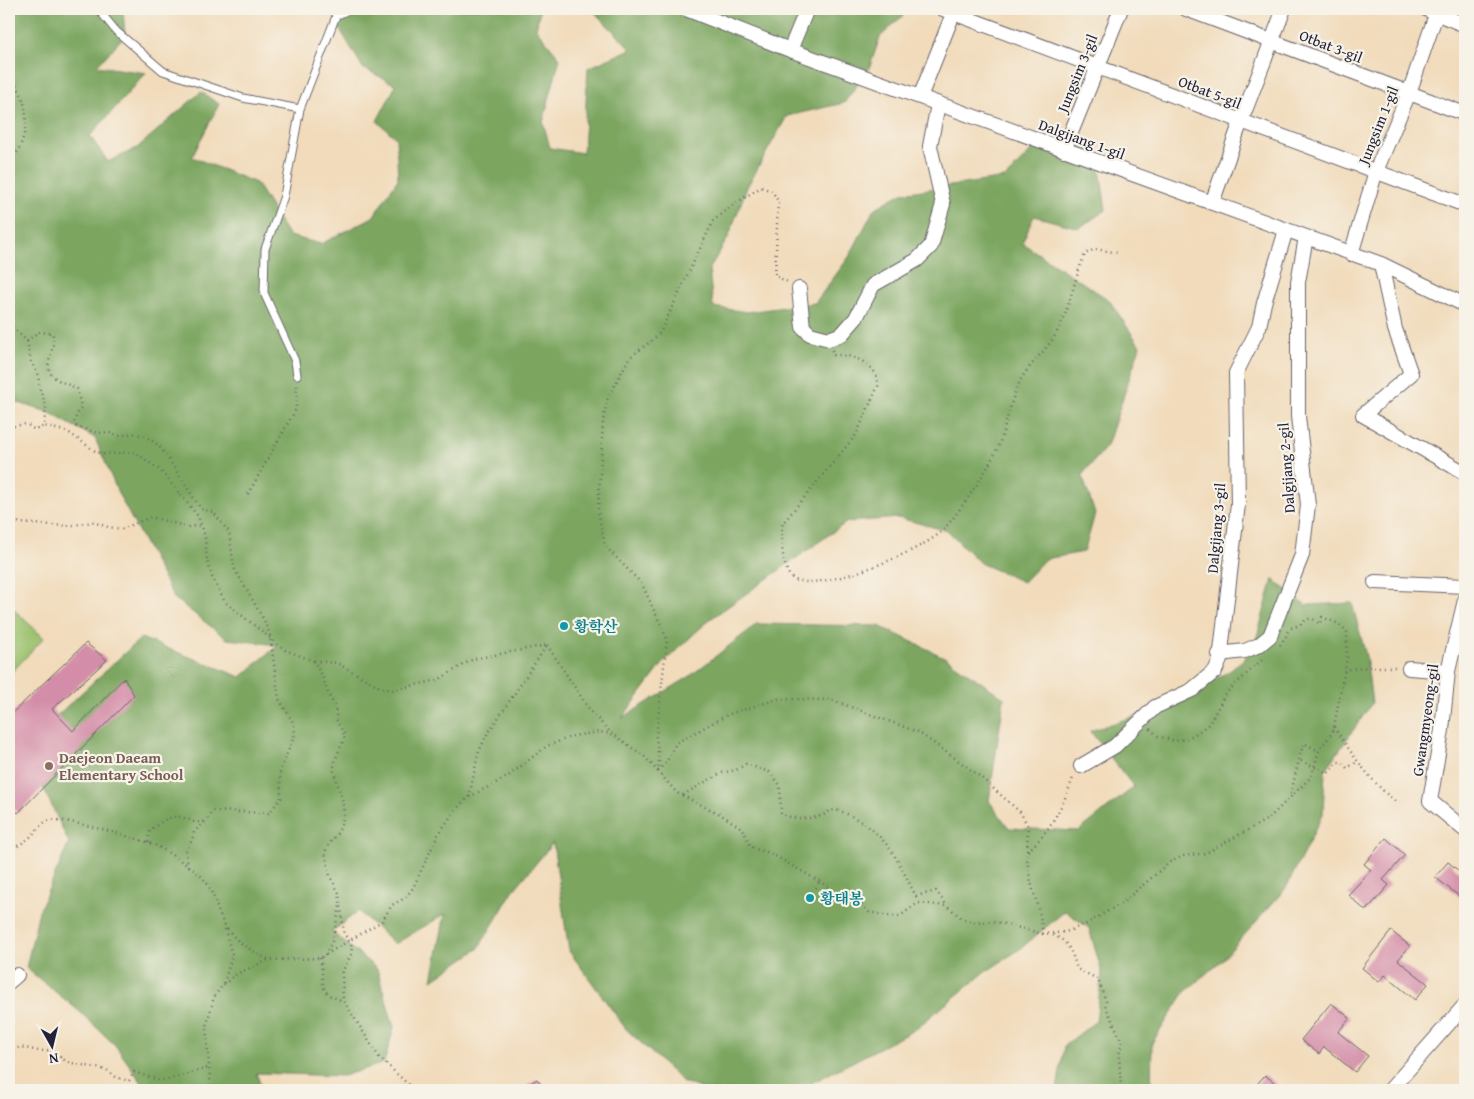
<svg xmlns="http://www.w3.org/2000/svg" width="1474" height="1099" font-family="'Gentium Book Plus','Noto Serif KR',serif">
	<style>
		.green { fill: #9ac06c; stroke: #5e7154 }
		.forest { fill: #7ba660; stroke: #4e644e }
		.building { fill: #d48da8 }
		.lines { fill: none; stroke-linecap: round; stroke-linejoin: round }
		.service-casing { stroke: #6a6368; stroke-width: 9 }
		.minor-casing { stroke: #6a6368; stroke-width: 16 }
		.path { stroke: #6a6368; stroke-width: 2.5; stroke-dasharray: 1 4; stroke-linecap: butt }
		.service { stroke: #fff; stroke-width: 7 }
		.minor { stroke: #fff; stroke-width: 14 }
		.culture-dot { fill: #0f9aa8; stroke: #f7f3e8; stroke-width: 2 }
		.education-dot { fill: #8d6e63; stroke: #f7f3e8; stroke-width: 2 }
		.labels { text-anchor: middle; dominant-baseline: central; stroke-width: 4.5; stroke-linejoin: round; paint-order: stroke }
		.street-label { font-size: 15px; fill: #22223b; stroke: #f7f3e8 }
		.culture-label { font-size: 15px; font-weight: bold; fill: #0d838f; stroke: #f7f3e8; text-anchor: start }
		.education-label { font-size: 15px; font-weight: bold; fill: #785e54; stroke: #f7f3e8; text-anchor: start }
	</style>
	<rect width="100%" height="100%" fill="#f7f3e8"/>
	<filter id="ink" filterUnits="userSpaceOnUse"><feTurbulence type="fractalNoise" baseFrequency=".02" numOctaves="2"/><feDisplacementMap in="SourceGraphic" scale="10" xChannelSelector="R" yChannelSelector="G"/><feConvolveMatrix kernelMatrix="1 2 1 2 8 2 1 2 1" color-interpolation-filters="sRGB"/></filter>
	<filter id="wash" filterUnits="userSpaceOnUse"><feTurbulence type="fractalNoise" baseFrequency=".0096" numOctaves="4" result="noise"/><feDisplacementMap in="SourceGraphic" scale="20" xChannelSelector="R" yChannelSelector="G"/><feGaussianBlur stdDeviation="1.12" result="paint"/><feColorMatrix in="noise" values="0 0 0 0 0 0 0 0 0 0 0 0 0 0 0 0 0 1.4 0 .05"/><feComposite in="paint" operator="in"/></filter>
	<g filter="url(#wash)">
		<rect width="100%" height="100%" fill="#f1dbbb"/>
		<!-- green -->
		<path class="green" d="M9,605L44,638L9,675Z"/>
		<!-- forest -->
		<path class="forest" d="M9,9H123L125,35L97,66L146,73L90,136L108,162L137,148L201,92L219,104L192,157L256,183L289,236L321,244L373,217L398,179L396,138L377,121L396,85L363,68L338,26V9H540L536,29L560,58L543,122L550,148L583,153L588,68L631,49L591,9H910L880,37L869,69L844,103L787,116L747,187L728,238L709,269L713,307L747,312L815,303L849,257L874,209L902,193L1005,178L1041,141L1077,135L1098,156L1106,210L1079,228L1034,216L1022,243L1109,300L1140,346L1107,446L1082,475L1095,514L1084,552L1045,559L1023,582L980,563L948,531L899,518L847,522L709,620L665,661L622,718L689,677L757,624L879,626L946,658L1004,698L989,801L1009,828L1079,831L1134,787L1090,731L1175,703L1231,670L1253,651L1273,579L1306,605L1352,603L1366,656L1372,703L1325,771L1323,814L1286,888L1223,959L1185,992L1152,1043L1151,1090H1057L1064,1046L1096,1021L1102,973L1089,928L1065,911L1020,949L984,973L914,1030L798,1090H705L683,1082L626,1029L569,951L553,843L513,891L478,949L432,980L445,914L395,944L358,911L332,932L377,969L394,1027L384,1063L343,1076L256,1073L263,1090H147L115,1045L79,1011L26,968L39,911L69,843L24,746L141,638L241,677L278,645L227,639L174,598L119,495L95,438L48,412L9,400Z"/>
		<g id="blocks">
			<!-- building -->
			<path class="building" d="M86,643L107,660L52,709L73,731L124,678L134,695L18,813L9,803V716Z
				M1386,838L1405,855L1383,880L1389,885L1366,911L1348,895L1371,870L1364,864Z
				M1448,862L1465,876V901L1435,877Z
				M1391,931L1410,946L1398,960L1428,984L1415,1000L1385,975L1379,982L1362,968Z
				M1331,1003L1350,1018L1338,1032L1368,1056L1355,1072L1324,1047L1319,1054L1301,1040Z
				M1265,1075L1284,1090H1252Z
				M537,1079L546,1090H521Z"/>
		</g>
	</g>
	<g filter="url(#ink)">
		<use href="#blocks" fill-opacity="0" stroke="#6a6368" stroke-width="1"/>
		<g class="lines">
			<defs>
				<path id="service" d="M98,9L116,31L163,71L243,98L300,109
					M336,16L350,9
					M297,375L295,361L264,293L265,249L284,196L300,109L336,16L333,9"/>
				<path id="minor" d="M686,9L790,50L1381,264L1465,305
					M943,9L1465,205
					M1186,9L1465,114
					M1426,9L1465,25
					M790,50L807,9
					M920,97L955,9
					M1064,150L1121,9
					M1212,203L1241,121L1284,9
					M1351,254L1376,171L1409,93L1438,9
					M1381,264L1395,329L1411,374L1363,415L1465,473
					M799,289L803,327L810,334L829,339L842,334L856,318L873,285L917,260L931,246L943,204L930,146L938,104
					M1375,582L1465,586
					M1465,600L1448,671L1442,730L1430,801L1465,830
					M1219,654L1245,651L1259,645L1270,636L1302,555L1308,505L1298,416V282L1306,237
					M1409,668L1448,671
					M1081,766L1115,746L1155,707L1192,690L1215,671L1220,660L1238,504L1236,373L1259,327L1264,303L1286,230
					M9,982L17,975
					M1390,1090L1465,1005"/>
			</defs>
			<!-- service casing -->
			<use href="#service" class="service-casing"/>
			<!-- minor casing -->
			<use href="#minor" class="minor-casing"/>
			<!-- path -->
			<path class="path" d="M9,78C32,97 31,141 9,162
				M9,324L27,341L31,362L38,374L40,390L46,405L44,426L68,432L95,451L104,454L135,452L161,471L198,516L205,536L207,561L212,577L225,602L285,650L314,661L323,678L329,696L335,706L337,722L345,735C343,745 332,761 334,772C338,790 348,804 341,825C338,835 329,842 325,852L330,876L339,893L344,933L352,946L351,955L342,972L343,1000L379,1057L414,1090
				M27,341L38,332L52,333C58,346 42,365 52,375C58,382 69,384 77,389L81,407L74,421L76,426L98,433L107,432L119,436L132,433L145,436L158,445L166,455L201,509L213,512L229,532L234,568L264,620L270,636L279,699L294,724L295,734L280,771L281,798L269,813L212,811L206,821L194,832L192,840L186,851L188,868
				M832,350L834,355C852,354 879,364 878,386L856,435L783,523C780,534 782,570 792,578C814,596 929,549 945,528C963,507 990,467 1000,442C1007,422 1011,399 1020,381C1030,363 1047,350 1057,332C1070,308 1074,279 1085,254L1095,249L1119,253
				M9,427L26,424L35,430L44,426
				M248,494L296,409L297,384
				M9,518L20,523L67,526L93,522L108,527L122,529L151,517L188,527L202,525
				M547,645L591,712L612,734
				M1280,645L1287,635L1288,629
				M314,661L337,663L380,687L392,690L438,680L473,659L547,645
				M1344,670L1367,667H1397
				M1334,727C1352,754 1370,781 1396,802
				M1150,729L1158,736L1175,741L1186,739L1195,734L1209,724L1226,693L1264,658
				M1301,761L1328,773L1338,762H1342L1347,768L1357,762
				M658,771L667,761L676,743L729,714L778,699L832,700L918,732L977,774L1020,812L1028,826L1027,852
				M658,772L659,761L656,737L667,639L642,584L605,546L598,511L603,422L607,400L629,358L654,339L661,331L713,221L734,204L761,187L772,191L778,201L775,276L788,282
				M1291,794C1292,788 1302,746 1304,743L1319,751
				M683,795L721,773L736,770L746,764L769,772L774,777L780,785L781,814C790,819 812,820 823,815C827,813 825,813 829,811C838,808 847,814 855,818C890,838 898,862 916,896L936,891L947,906
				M469,797L478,754L486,736L547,645
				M148,842L150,830C170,816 174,812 196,823L204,821
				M9,851C15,848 22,843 28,839C36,833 40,822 51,820C60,817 146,840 157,846C168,852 192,868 201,876C215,890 215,908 224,924C233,940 251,951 268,959
				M816,888L819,882
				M1043,934C1040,905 1027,881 1027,852C1051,830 1063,806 1074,775
				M1053,935C1069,941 1072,953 1077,969L1098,979L1106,1001L1105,1005L1122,1042L1119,1055L1121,1090
				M325,955L332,942L340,906
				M320,958C325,980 316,995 343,1000
				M224,983L232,955L224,926
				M9,1053L20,1047L39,1051L51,1050L67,1062L107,1070L116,1077L129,1081L134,1072L158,1080H167L208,1068
				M9,1081L22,1090
				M211,1090L206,1027L214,997L222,986L236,974L269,960L320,958L382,921L392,905L405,898L413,888L438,835L456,809L469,797L507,777L547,746L573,736L600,732L613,734L645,757L677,793L720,814L743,829L750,845L755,849L770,853L831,888L833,899L858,902L869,912L889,916H900L918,903L947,906L963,919L973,922L993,921L1043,934L1066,932L1086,924L1122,903L1170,862L1183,856L1206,853L1268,819L1311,777L1319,751L1333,731L1347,658V631L1337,623L1322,617L1320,624L1313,619H1307L1300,625L1288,629"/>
			<!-- service -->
			<use href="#service" class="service"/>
			<!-- minor -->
			<use href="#minor" class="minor"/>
		</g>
	</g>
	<!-- markers -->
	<g class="culture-dot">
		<circle cx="564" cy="626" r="5"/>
		<circle cx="810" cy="898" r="5"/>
	</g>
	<circle class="education-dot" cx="49" cy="766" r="5"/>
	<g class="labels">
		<!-- street labels -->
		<g class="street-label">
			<text transform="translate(1331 46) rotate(21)">Otbat 3-gil</text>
			<text transform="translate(1077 73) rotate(-68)">Jungsim 3-gil</text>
			<text transform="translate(1210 92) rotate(21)">Otbat 5-gil</text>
			<text transform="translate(1378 125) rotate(-68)">Jungsim 1-gil</text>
			<text transform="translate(1082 139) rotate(20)">Dalgijang 1-gil</text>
			<text transform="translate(1286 468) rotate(-94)">Dalgijang 2-gil</text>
			<text transform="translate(1216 528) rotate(-85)">Dalgijang 3-gil</text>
			<text transform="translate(1425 720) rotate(-82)">Gwangmyeong-gil</text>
		</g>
		<!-- culture labels -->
		<g class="culture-label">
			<text x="574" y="626">황학산</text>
			<text x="820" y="898">황태봉</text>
		</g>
		<!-- education labels -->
		<g class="education-label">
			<text x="59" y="757">Daejeon Daeam<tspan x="59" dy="17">Elementary School</tspan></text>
		</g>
	</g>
	<!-- margin -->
	<rect width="1474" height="1099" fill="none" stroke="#f7f3e8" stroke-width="30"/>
	<!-- north arrow -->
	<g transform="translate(52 1046) rotate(172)" stroke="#f7f3e8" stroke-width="4" paint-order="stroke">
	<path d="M0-4L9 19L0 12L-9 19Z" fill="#22223b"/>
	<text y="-8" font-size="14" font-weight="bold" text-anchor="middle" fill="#22223b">N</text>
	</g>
</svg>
